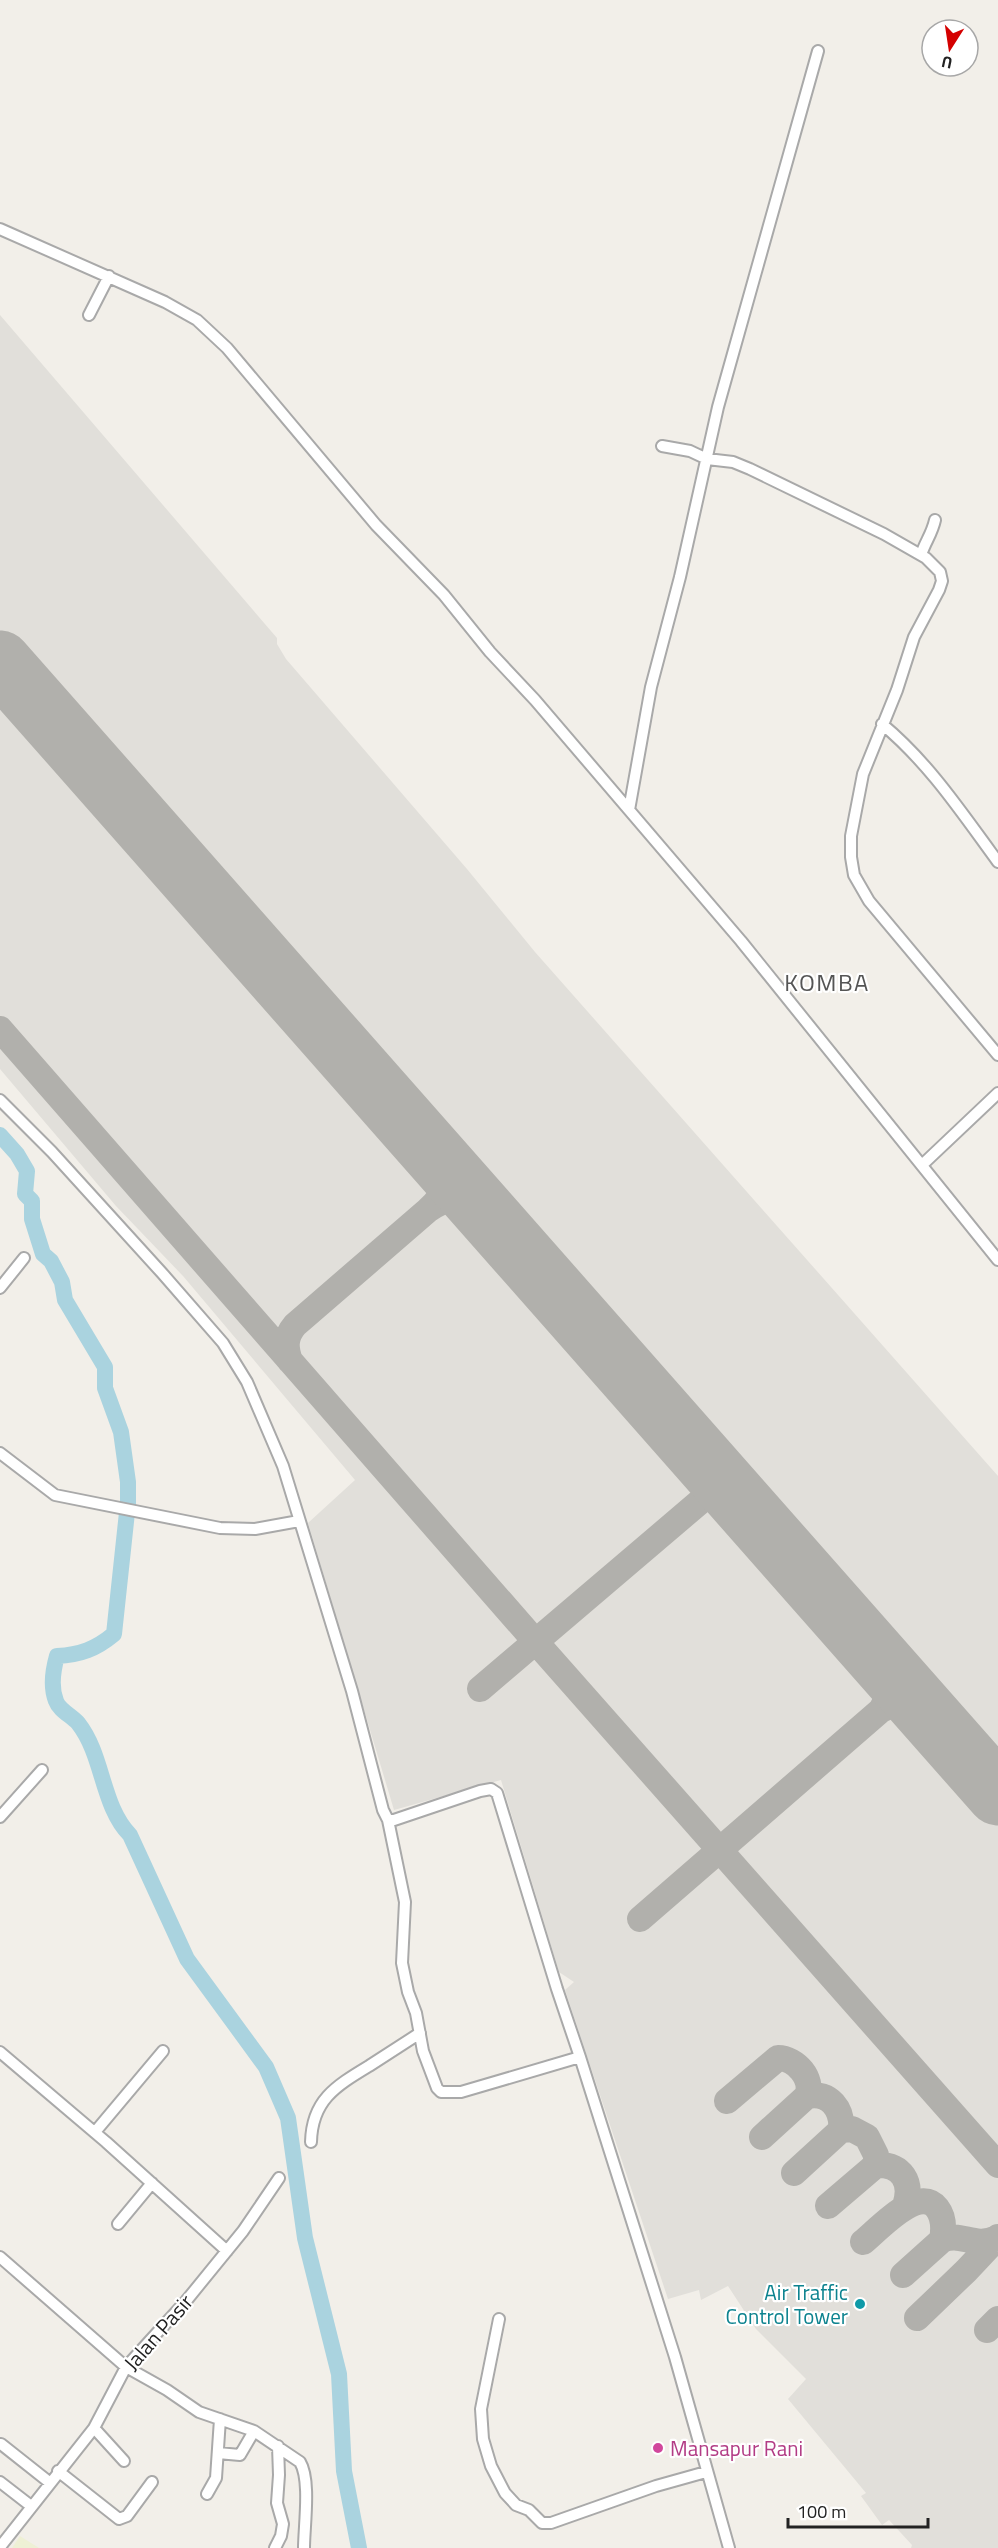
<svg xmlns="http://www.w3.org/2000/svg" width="998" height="2548" font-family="'Titillium Web',sans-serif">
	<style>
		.airport { fill: #e1dfda }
		.farmland { fill: #eef0d5 }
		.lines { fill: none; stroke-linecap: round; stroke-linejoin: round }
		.river { stroke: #aad3df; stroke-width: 16 }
		.taxiway { stroke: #b1b0ac; stroke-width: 26 }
		.runway { stroke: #b1b0ac; stroke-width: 63 }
		.minor-casing { stroke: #a9a9a9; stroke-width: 14 }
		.minor { stroke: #fff; stroke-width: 10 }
		.culture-dot { fill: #0f9aa8; stroke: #fff; stroke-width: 2 }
		.hotel-dot { fill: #d1479c; stroke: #fff; stroke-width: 2 }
		.labels { text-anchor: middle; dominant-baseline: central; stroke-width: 4.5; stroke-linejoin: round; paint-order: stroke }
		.culture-label { font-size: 21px; fill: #0d838f; stroke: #fff; text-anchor: end }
		.street-label { font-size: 21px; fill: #222; stroke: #fff }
		.hotel-label { font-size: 21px; fill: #b23c85; stroke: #fff; text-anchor: start }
		.quarter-label { font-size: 24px; letter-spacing: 1.5px; fill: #555; stroke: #fff }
	</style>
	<rect width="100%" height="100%" fill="#f2efe9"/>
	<!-- airport -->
	<path class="airport" d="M0,315L277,638V644L286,659L467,869L535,952L998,1476V2548H911L912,2545L889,2520L882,2525L861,2496L866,2493L788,2399L806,2379L756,2329L728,2286L701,2300L699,2290L668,2299L565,1990L574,1982L559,1972L501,1780L394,1810L308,1523L355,1480L183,1276L116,1206L0,1069Z"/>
	<!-- farmland -->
	<path class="farmland" d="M20,2536L39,2548H12Z"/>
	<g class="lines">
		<!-- river -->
		<path class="river" d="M0,1135L17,1154L27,1171L25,1194L32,1201V1219L43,1254L51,1261L62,1282L65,1300L105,1367V1388L121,1432L128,1482V1503L114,1634C96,1649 80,1655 57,1656C53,1670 50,1686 56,1701C59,1710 72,1716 78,1723C104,1756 101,1805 130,1835L187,1959L266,2067L288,2118L305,2238L339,2374L344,2471L359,2548"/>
		<!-- taxiway -->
		<path class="taxiway" d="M0,1029L535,1641L998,2165
			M430,1149C446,1175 454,1187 428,1210C463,1185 478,1208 503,1232
			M290,1361C285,1347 285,1337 295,1325L428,1210
			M480,1689L723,1482
			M881,1710C900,1700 914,1704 930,1717
			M640,1919L881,1710L890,1693L885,1666
			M727,2101L778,2058C796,2058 814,2079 807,2096
			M762,2137L807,2096C830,2091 843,2110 841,2130
			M794,2173L841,2130L852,2129L867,2137L876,2155V2165
			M828,2206L876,2165C902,2164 913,2182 905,2206
			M863,2242C878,2230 919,2184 937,2208C944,2217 944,2229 942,2240
			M903,2275L942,2240C961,2231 974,2249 997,2238
			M917,2318L966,2271L998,2237
			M987,2330L998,2319"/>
		<!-- runway -->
		<path class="runway" d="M0,662L998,1794"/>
		<defs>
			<path id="minor" d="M0,229L165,302L197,320L227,348L376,525L444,595L490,652L535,700L741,941L998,1260
				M89,315L109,276
				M662,446L690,451L707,459L733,462L750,469L884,534L926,558L940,572L942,581L939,590L914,637L897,690L863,774L851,836V857L854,875L869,901L998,1055
				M921,555C925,542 932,534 935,520
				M882,724C929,763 962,813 998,862
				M629,810L651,687L680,577L718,407L818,51
				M0,1100L52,1152L162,1273L223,1343L247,1382L283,1466L352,1691L383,1810L388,1820L405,1902L402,1963L408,1992L416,2013L423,2051L437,2088L441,2092H461L580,2057
				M922,1165L998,1093
				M0,1288L24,1258
				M0,1453L55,1495L220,1528L255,1529L299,1521
				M0,1817L42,1770
				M388,1820H394L480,1791L491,1789L497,1793L557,1989L580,2057L675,2357L729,2548
				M0,2052L106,2142L227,2251
				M95,2132L163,2051
				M311,2142C312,2100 336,2086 369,2066C386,2055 403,2044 420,2033
				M118,2224L152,2183
				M0,2257L126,2367L167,2390L199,2412L254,2431L300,2462C311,2480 304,2526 304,2548
				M499,2319L481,2409L483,2439L491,2466L505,2493L516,2505L529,2510L542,2523H551L656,2486L706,2472
				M94,2428L124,2461
				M1,2444L49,2482
				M218,2453L240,2455L254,2431
				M58,2471L119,2519L127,2516L152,2482
				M0,2482L31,2506
				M207,2494L216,2478L220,2419
				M0,2547L94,2428L126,2367L186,2301L243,2231L279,2178
				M275,2548L281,2536L283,2524L277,2503L279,2475L278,2446"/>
		</defs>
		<!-- minor casing -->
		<use href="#minor" class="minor-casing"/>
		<!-- minor -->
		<use href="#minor" class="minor"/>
	</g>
	<!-- markers -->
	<circle class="culture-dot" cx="860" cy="2304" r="6"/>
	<circle class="hotel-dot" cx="658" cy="2448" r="6"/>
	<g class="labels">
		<!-- culture labels -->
		<g class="culture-label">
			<text x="848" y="2292">Air Traffic<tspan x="848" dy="24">Control Tower</tspan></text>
		</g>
		<!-- street labels -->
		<g class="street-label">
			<text transform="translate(158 2332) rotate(-49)">Jalan Pasir</text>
		</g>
		<!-- hotel labels -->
		<g class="hotel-label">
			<text x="670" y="2448">Mansapur Rani</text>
		</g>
		<!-- quarter labels -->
		<g class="quarter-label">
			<text x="827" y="982">KOMBA</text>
		</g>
	</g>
	<!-- north arrow -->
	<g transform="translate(950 48) rotate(192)"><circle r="28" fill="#ffffff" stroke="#a7a7a7" stroke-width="1.5"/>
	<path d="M0-4.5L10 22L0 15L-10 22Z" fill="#d40000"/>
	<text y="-9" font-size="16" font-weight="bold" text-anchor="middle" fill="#222222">U</text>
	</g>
	<!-- scale -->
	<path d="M788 2518v9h140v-9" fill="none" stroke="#222222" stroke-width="3"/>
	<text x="797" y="2518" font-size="18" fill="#222222" stroke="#ffffff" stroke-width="4.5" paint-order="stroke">100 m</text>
</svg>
